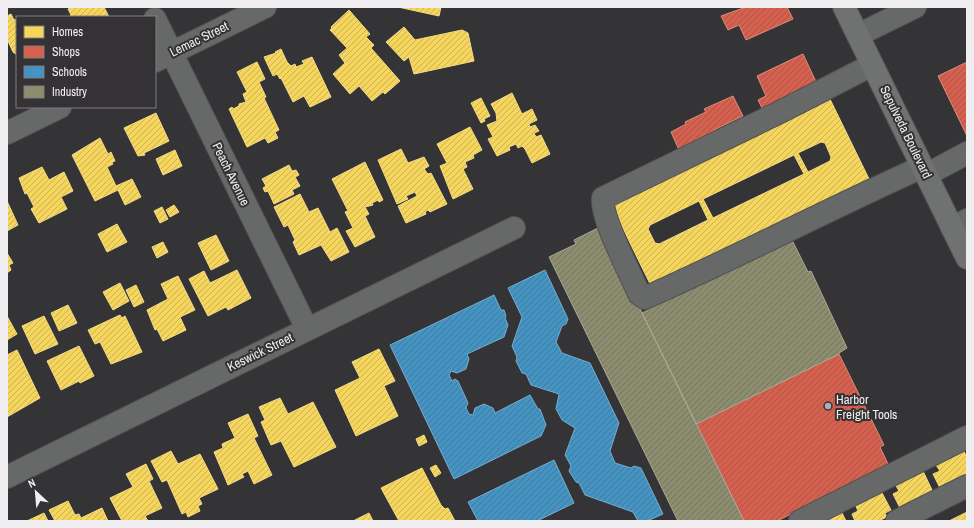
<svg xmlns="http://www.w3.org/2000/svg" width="974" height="528" font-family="'Archivo Narrow',sans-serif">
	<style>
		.homes { fill: url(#homes-hatch); stroke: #f4dc88; fill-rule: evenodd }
		.shops { fill: url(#shops-hatch); stroke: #de8b7e }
		.schools { fill: url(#schools-hatch); stroke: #77aed0 }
		.industry { fill: url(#industry-hatch); stroke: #aaa995 }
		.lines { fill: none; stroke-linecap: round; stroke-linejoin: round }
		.minor-casing { stroke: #525153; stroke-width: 24 }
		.major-casing { stroke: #525153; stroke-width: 24 }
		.minor { stroke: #676868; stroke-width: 22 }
		.major { stroke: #707171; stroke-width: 22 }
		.poi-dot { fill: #aeadaf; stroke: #353236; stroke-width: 1.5 }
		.labels { text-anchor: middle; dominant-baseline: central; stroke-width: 4; stroke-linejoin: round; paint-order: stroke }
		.street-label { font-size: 13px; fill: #f0eef0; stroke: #353236 }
		.poi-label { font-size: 13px; fill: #f0eef0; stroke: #353236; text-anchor: start }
	</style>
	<defs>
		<pattern id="homes-hatch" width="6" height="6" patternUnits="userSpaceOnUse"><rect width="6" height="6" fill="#f6d55c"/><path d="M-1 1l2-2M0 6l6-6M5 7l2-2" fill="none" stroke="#cab257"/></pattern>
		<pattern id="shops-hatch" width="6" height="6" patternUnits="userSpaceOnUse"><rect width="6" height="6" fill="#d6604d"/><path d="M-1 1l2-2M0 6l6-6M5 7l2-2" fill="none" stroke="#a4574b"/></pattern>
		<pattern id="schools-hatch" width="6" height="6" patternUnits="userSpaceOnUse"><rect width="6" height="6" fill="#4393c3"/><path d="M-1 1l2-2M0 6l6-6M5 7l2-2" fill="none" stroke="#457898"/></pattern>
		<pattern id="industry-hatch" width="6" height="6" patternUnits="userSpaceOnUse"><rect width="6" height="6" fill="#8c8c6e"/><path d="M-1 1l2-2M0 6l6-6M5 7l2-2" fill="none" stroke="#747461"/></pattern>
	</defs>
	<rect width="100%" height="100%" fill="#343335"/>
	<!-- homes -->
	<path class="homes" d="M73,7H104L109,17H70L71,15L68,9Z
		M398,7H441L439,16Z
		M349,10L370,34L366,37L374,45L371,48L400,81L385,94L383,92L372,101L359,86L350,94L333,74L345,63L339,55L347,48L330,30L332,28L331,27Z
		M11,14L14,20L17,19V55L13,52L7,39V16Z
		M404,27L415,40L462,30L468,33L474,61L414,74L409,57L404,61L386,42Z
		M281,49L287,62L291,66L295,64L296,67L304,64L302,61L312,57L331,97L310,107L304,96L293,102L281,78L280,79L277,74L273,76L264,57L276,53L275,52Z
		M257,62L265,79L259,82L266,97L264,98L279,130L275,132L278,138L268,143L265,138L247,147L229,109L232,107L233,109L239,106V104L246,102L243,94L247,92L237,72Z
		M512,93L522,114L532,109L537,120L529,124L530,127L535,125L539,131L534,133L536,137L541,135L550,154L532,163L525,149L522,146L518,148L516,144L509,147L510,150L497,156L488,139L493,137L487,125L497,121L496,113L491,104Z
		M828,95L871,183L653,290L610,202ZM821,142L825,143L831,157L830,161L808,172L798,153ZM794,155L804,174L713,218L703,199ZM699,201L708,220L659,244L655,243L648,229L650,225Z
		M481,98L490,116L484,119L485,121L481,123L471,103Z
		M156,113L169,141L144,153L145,155L138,156L124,128Z
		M470,127L482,150L473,155L474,158L465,162L467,167L463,169L473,189L453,199L440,166L447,163L437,144Z
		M100,138L108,154L111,152L115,161L112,162L113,164L107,167L116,186L132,179L141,197L125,205L118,190L95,201L72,155Z
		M401,149L408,163L424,157L429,166L424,169L428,174L431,173L447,204L430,212L428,210L425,212L426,214L406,223L398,206L417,196L415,192L406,196L408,199L397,204L378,160Z
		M175,150L182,166L163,175L156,159Z
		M365,162L383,200L379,202L378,200L372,203L373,205L365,207L369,214L365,216L375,237L355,247L346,231L353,228L345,212L348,211L332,179Z
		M289,165L292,171L296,170L299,175L295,177L300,186L292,190L294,194L274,204L268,191L265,192L263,188L266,186L262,179Z
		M42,167L49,180L64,172L73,191L61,197L67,209L39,223L31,209L34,207L27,193L25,194L19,178Z
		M300,194L309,212L318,208L330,232L337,228L349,252L331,261L321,245L299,255L293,242L295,240L288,225L284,227L274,207Z
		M7,201L18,225L7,231Z
		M174,205L179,212L170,217L166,210Z
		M162,207L168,219L160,223L154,211Z
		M117,224L127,242L107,252L98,234Z
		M216,235L229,261L211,270L198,243Z
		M163,242L168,252L157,258L152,247Z
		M7,253L13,263L9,265L11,270L7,273Z
		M237,270L251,298L228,310L226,307L208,316L189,279L204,271L210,283Z
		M178,276L195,310L180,317L186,330L163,341L157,329L155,330L147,310L168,299L161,284Z
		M120,283L129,301L113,310L103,292Z
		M136,285L144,302L134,307L126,290Z
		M68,305L77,323L59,331L51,313Z
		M120,315L122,318L125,316L142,352L111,364L100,342L95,344L88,330Z
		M7,316L17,334L7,340Z
		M44,316L58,344L35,354L22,326Z
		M79,346L94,376L80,383L79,381L61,390L47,361Z
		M379,349L395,381L384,386L398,416L356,436L335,390L360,378L352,362Z
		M17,350L40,398L7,417V355Z
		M280,398L288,414L313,402L336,447L294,467L281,441L271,445L261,422L265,420L259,407Z
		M248,414L258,436L254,438L272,475L254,484L248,471L242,474L244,477L228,485L214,452L223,448L222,444L235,438L228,423Z
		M424,435L427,442L419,446L416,439Z
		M962,447L967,458V478L941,490L933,474L940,471L936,465L957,455L955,450Z
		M171,451L178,464L200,454L218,489L199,498L202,504L198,506L200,511L188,517L186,512L182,514L167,480L162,482L151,461Z
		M146,464L153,479L149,481L162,508L145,516L148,521H122L110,498L133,487L126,474Z
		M436,465L441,473L435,477L430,468Z
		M422,468L441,505L445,509L448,508L455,521H399L381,488Z
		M923,471L932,490L924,494L926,498L901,510L893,494L899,491L895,484Z
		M881,491L891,510L885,513L887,517L878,521H855L852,514L858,511L855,504Z
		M68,501L75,515L79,514L81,518L102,508L108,521H55L49,510Z
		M841,511L846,521H820Z
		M967,512V521H949Z
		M44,513L48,521H27Z
		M369,513L373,521H353Z"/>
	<!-- shops -->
	<path class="shops" d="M746,7H787L793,19L746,40L739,25L728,30L721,16Z
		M803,54L818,86L764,112L758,100L766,96L757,76Z
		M967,62V136L938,76Z
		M733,96L743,116L714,130L715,132L679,150L671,132L686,124L685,122L706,112L704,109Z
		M839,354L884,445L880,447L889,466L777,521H744L696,424Z"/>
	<!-- schools -->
	<path class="schools" d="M545,270L568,319L566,324L562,326L556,342L562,353L590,363L619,423L610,451L615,463L631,468L634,466L641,468L663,514L647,521H638L633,512L585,495L579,483L576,482L569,471L571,466L565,455L575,428L562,420L556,409L559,394L531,385L526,374L522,373L516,361L517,357L512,346L522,317L508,288Z
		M494,295L501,310H504L506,316L505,318L508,325L504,337L467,354L469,359L466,369L457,373L451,371L449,375L452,381L455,379L458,381L468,403L466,408L469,414L473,415L475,408L484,404L493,408L495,413L530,395L538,409H540L546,425L541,436L454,479L390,345Z
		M554,460L574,503L537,521H478L468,502Z"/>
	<!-- industry -->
	<path class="industry" d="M600,227L744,521H678L549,257L576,244L574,240Z
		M792,240L808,272L811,271L847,348L839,353V354L696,424L642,313Z"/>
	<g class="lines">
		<defs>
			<path id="minor" d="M155,19L307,329
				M858,35L915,7
				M155,61L265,7
				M872,65L778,113L603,198C600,217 631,274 639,294L645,298C739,256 829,209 922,167
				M7,133L60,107
				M926,175L967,153
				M952,228L967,220
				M7,477L514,228
				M800,521L967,437
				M897,521L967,486"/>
			<path id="major" d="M844,7L967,258"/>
		</defs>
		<!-- minor casing -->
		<use href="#minor" class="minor-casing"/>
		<!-- major casing -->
		<use href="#major" class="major-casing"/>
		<!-- minor -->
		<use href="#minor" class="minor"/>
		<!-- major -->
		<use href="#major" class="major"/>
	</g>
	<!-- markers -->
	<circle class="poi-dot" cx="828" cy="406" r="4"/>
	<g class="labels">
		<!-- street labels -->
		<g class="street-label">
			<text transform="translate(199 39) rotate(-26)">Lemac Street</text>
			<text transform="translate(906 132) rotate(64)">Sepulveda Boulevard</text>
			<text transform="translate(231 174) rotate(64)">Peach Avenue</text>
			<text transform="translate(260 352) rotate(-26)">Keswick Street</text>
		</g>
		<!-- poi labels -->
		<g class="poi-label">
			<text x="836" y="399">Harbor<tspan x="836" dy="15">Freight Tools</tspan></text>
		</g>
	</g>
	<!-- border -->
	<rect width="974" height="528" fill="none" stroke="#f0eef0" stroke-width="16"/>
	<!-- legend -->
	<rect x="16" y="16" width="140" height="92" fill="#353236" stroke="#807d80"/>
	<rect x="24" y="26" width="20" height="12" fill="#f6d55c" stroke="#807d80"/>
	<text x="52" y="36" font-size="12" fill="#f0eef0">Homes</text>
	<rect x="24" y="46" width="20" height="12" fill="#d6604d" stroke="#807d80"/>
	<text x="52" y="56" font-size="12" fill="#f0eef0">Shops</text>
	<rect x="24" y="66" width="20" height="12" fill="#4393c3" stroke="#807d80"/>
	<text x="52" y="76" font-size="12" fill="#f0eef0">Schools</text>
	<rect x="24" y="86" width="20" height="12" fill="#8c8c6e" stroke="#807d80"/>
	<text x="52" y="96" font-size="12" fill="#f0eef0">Industry</text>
	<!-- north arrow -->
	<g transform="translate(36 492) rotate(334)" stroke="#353236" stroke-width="3" paint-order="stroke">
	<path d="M0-3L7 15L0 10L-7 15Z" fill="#f0eef0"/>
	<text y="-6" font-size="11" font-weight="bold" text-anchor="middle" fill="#f0eef0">N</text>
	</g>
</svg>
